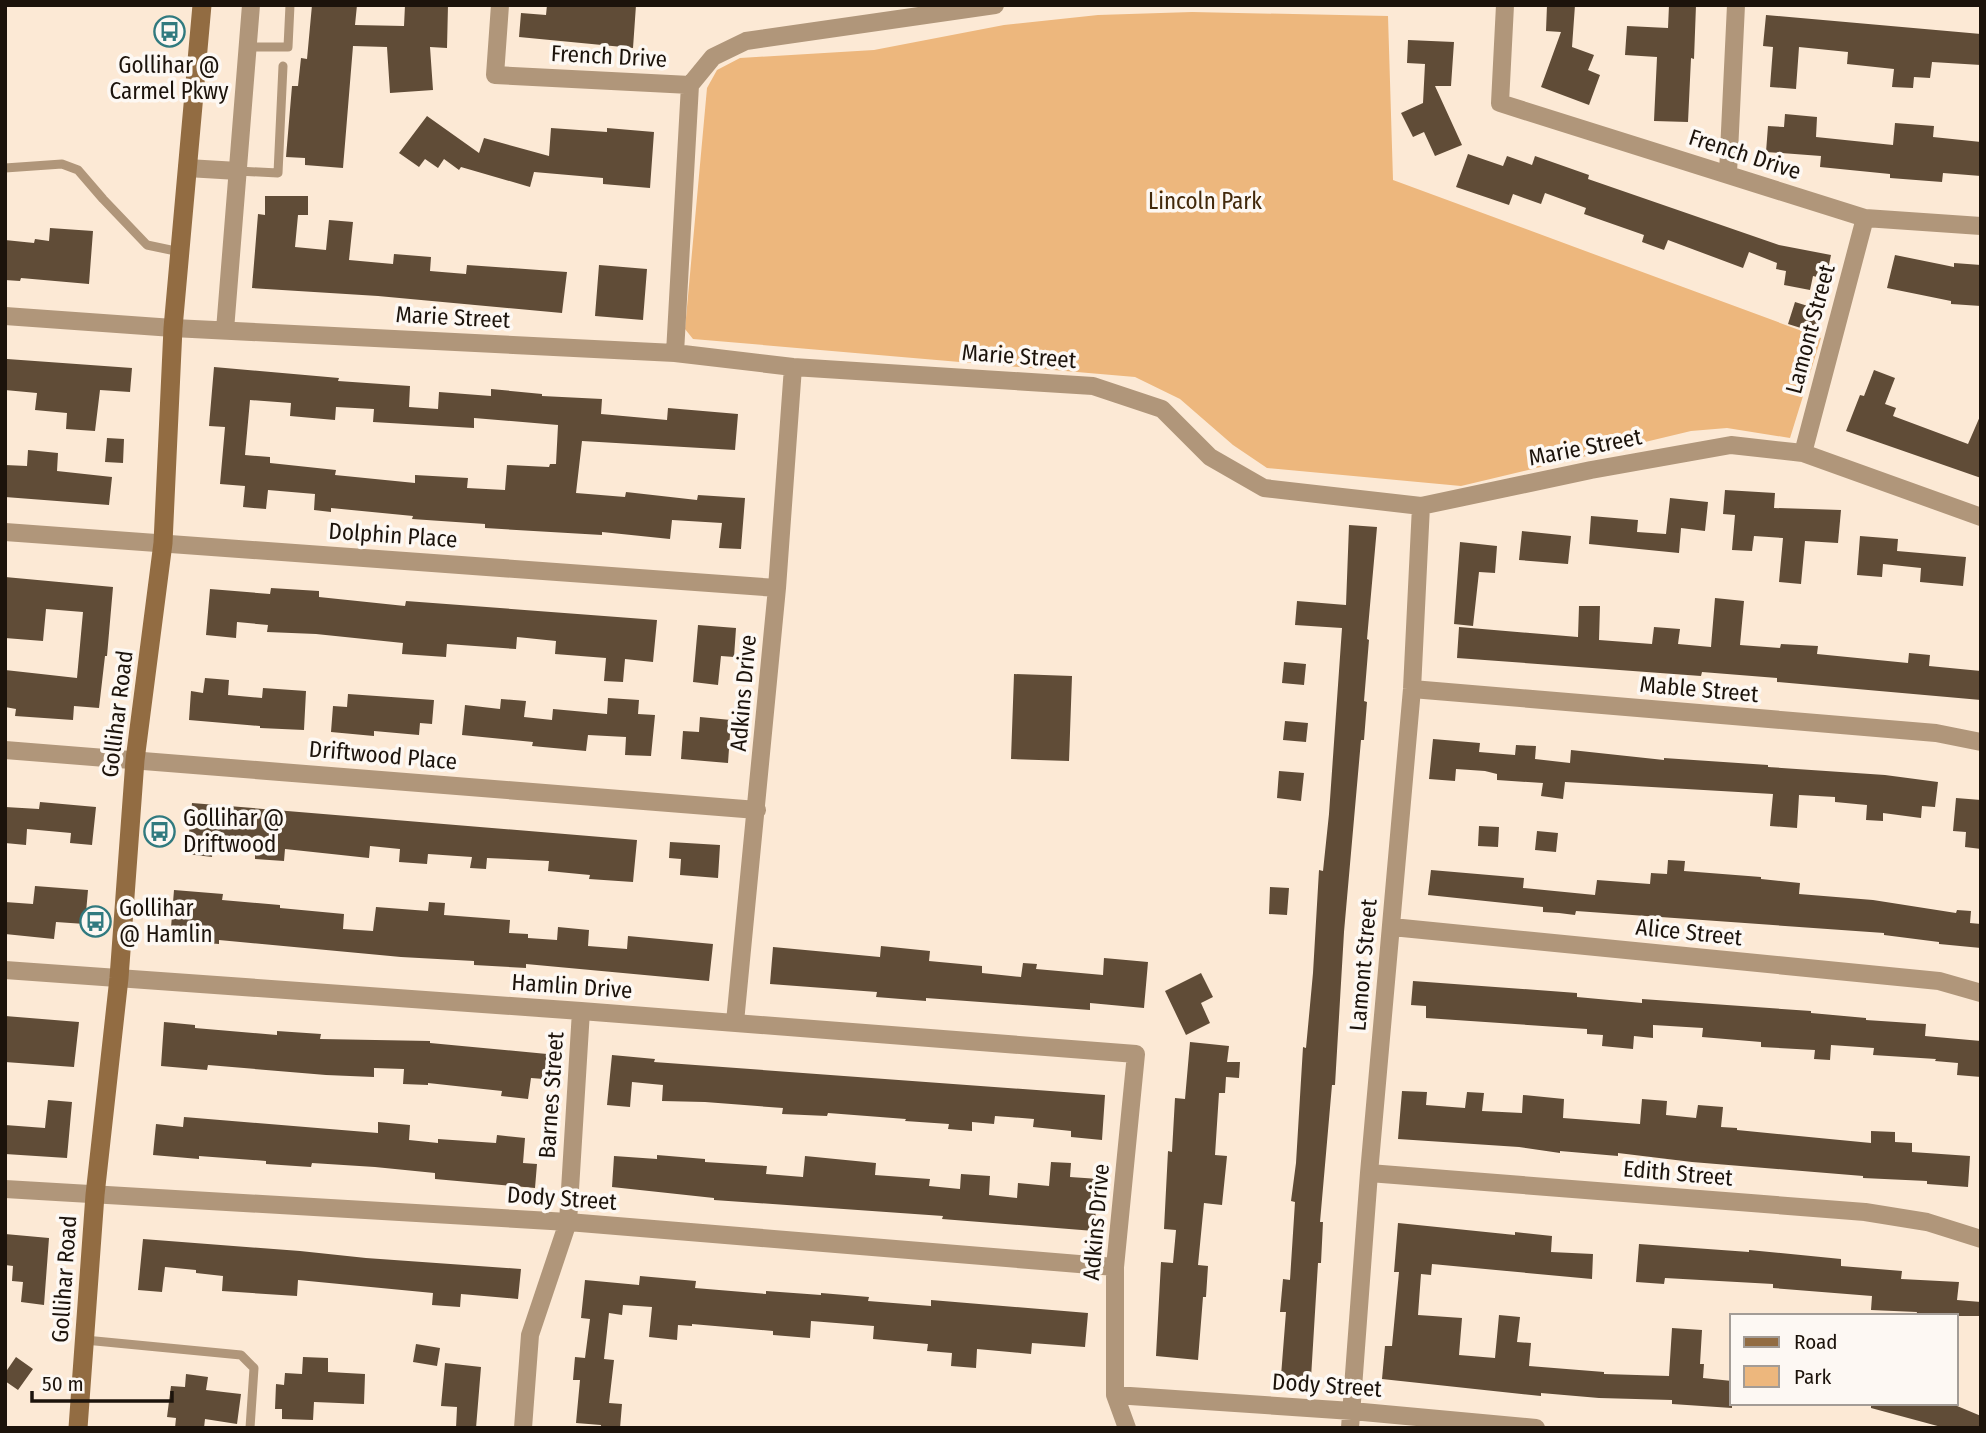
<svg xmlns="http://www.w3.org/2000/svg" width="1986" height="1433" font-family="'Fira Sans Condensed',sans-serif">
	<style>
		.green { fill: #edb77d }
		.building { fill: #604c37; fill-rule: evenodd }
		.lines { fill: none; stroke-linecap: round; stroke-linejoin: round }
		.service { stroke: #b0967a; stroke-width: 9 }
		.minor { stroke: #b0967a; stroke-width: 18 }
		.secondary { stroke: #926c42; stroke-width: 19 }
		.labels { text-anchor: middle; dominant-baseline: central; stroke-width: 7; stroke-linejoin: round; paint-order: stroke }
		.street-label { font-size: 23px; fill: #1c130b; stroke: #fdf8f3 }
		.poi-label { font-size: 23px; fill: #1c130b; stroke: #fdf8f3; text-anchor: start }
		.park-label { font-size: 23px; fill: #42290b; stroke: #fdf8f3 }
	</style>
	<rect width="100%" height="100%" fill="#fce9d5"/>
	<!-- green -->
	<path class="green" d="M1192,12L1388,16L1393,180L1821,338L1790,438L1727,428L1691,431L1461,486L1267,468L1233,445L1180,399L1135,377L693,339L685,329L707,88L717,70L740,58L874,50L1004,25L1098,15Z"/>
	<!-- building -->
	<path class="building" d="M312,5H357L355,25L404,26L405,5H448L447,48L430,47L433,90L390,93L387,47L353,46L343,168L305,165V158L286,157L292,86H298L301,58L307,59Z
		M547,5H636L633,48L519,37L521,13L546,15Z
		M1547,5H1575L1572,47L1594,55L1588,70L1600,75L1589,105L1541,87L1561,32L1546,31Z
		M1669,5H1696L1694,59L1691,58L1688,122L1654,121L1657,57L1625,55L1627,26L1668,28Z
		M1766,15L1981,34V65L1932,62L1930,78L1914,77L1913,88L1892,87L1894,69L1847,64L1848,52L1799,47L1796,89L1770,87L1773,47L1763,46Z
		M1408,40L1454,42L1451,86H1435L1462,145L1435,156L1424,132L1413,137L1401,113L1423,103L1425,64L1407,63Z
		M1785,114L1817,117L1816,137L1893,145L1895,123L1934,126L1933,137L1981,142V176L1943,173L1942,182L1890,178V174L1820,167L1821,156L1766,152L1768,126L1784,127Z
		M427,116L479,153L484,138L549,156L551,128L607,132V128L654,132L650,188L603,184V178L534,172L530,187L461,167L459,170L444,159L438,168L425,159L419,167L399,153Z
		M1468,154L1503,166L1507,156L1532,165L1535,156L1589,175L1588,179L1779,245L1831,255L1826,279L1813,276L1810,290L1784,285L1786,271L1776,269L1777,263L1749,252L1743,268L1668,240L1664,250L1642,242L1644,235L1584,214L1586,208L1545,193L1541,204L1513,194L1509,205L1456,187Z
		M265,196H308V215H298L295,247L326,250L329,220L353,222L349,260L393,264L394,254L431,257L430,271L466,274L467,265L567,272L562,313L378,296L252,288L258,214L265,215Z
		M50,228L93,231L89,284L21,278L20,281L5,280V240L34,243L35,239L49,241Z
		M1895,255L1954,267V263L1981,265V306L1951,304V301L1887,288Z
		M599,265L647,269L643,320L595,316Z
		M1795,302L1824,311L1817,333L1788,324Z
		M7,359L132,368L130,392L100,390L95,431L66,429L67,413L35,410L37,393L5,390Z
		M214,367L339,378L338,381L410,386L409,407L438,409L439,392L491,396V389L542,394V396L602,399L601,414L667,420L668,408L738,414L735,450L582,441L576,493L625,497L626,492L697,500L698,495L745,498L741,549L719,548L722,523L672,520L670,539L602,532V535L485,528V524L412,519L413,516L331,508V512L314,510L315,494L268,490L266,509L243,507L245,486L220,484L225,427L209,426ZM250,400L291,403L290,416L335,420L336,407L374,409L373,422L474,428V418L558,425L556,464H550L549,467L507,465L505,490L467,488L468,478L415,475V483L335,475L336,470L270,463V457L245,455Z
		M1874,370L1895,378L1885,404L1896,408L1893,416L1968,444L1981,414V478L1846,431L1860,395L1864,396Z
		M107,438L124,439L123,463L105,462Z
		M28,450L58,453L57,471L112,477L109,505L5,497V465L27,466Z
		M1725,490L1775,493L1774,508L1841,510L1838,543L1805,541L1801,584L1779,582L1783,538L1754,536L1752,551L1732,550L1735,515L1723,514Z
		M1670,498L1708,502L1705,531L1681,528L1679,553L1589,544L1591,516L1638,520L1637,532L1666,534Z
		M1349,525L1377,527L1367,639L1369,640L1364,701L1367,702L1364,740H1361L1344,932L1335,1085H1332L1320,1222H1323L1321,1263H1318L1311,1378L1281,1376L1286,1312H1280L1283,1279L1290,1280L1295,1202L1291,1201L1296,1163L1303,1047L1306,1048L1313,973L1319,870L1323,871L1329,814L1342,628L1295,625L1297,601L1346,605Z
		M1522,531L1571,536L1568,564L1519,560Z
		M1860,536L1898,539L1897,551L1966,557L1963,586L1920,582L1921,568L1883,564L1882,577L1857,575Z
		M1460,542L1497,546L1495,573L1479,572L1473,626L1454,624Z
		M5,577L113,587L107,656H105L99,708L74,706L73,720L15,716L16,709L5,707V670L77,678L83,612L46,609L43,641L5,638Z
		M271,588L319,591V597L405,606L406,601L657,620L653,662L625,659L623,682L604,681L606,658L555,654L556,641L517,637L516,649L447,644L446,657L402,654L403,643L316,634L267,632L268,625L237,622L236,638L206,635L210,589L270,594Z
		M1715,598L1744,601L1740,645L1780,648L1781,644L1818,646L1817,654L1908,663L1909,653L1930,655L1929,666L1981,671V700L1777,682V678L1702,672L1701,676L1457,658L1459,627L1578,637L1579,606H1600L1599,640L1652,644L1654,627L1680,629L1678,644L1711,647Z
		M698,625L736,628L734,657L721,656L718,685L693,682Z
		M1284,662L1306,664L1304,685L1282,683Z
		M1014,674L1072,676L1069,761L1011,759Z
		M205,678L229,680L228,695L262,698L263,688L306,691L304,730L260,728V726L189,720L191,691L203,693Z
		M348,694L434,700L432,724L420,723L419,735L374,731V736L331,732L333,706L347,707Z
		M608,698L639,700L638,714L655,715L651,756L625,755L626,737L588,735L586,751L532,746L533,742L462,735L465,705L500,709L501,699L526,701L524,717L552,720L553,709L607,714Z
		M700,717L731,720L728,763L681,759L683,731L699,732Z
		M1285,721L1308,723L1306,742L1283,740Z
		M1433,739L1480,743L1479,752L1515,755L1516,745L1536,746L1535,759L1570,763L1571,750L1664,760V758L1768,765V767L1885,775L1938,782L1935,807L1922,806L1921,818L1883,813V821L1866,820L1867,805L1835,802V797L1799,795L1797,828L1770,826L1773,794L1565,782L1563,799L1541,796L1543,783L1497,780V774L1485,771L1456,769L1455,781L1429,779Z
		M1279,771L1304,773L1301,801L1277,798Z
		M1956,798L1981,800V849L1965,847L1966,832L1953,831Z
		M40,802L96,807L92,845L70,843L71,833L27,829L26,845L5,843V807L39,809Z
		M192,803L637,840L633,882L589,879L590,875L548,871L549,861L487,858L486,869L470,868L472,857L428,854L427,864L399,862L400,849L370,846L369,858L285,849L284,861L255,859V848L213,845L212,857L187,854Z
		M1479,826L1499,827L1498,847L1478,846Z
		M1537,831L1558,833L1556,852L1535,850Z
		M670,842L720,845L718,878L680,875L681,859L669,858Z
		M1668,860L1685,861L1684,871L1761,877V879L1800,883L1799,894L1873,900L1956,913L1957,910L1971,911L1970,923L1981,924V948L1939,944V942L1884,935V933L1576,911L1575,915L1559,913L1543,912V907L1428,895L1431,870L1524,878L1523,888L1595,895L1597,880L1650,884L1651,873L1667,874Z
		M35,886L88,890L85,924L56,922L54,939L5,934V902L33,904Z
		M1270,887L1289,888L1287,915L1269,914Z
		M174,890L223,894L222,900L280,905V908L344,914L343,929L373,931L376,907L428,911L429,902L445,903L444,915L510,920L509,933L528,934V938L557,940L558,927L589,930L588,946L627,949L628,936L713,944L709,981L526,964V968L474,965V961L401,957L219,940V944L170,940Z
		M881,946L930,951L929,961L982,966V973L1021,977L1023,963L1037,964L1036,969L1103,975L1104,958L1148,962L1144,1008L1090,1003V1010L926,998V1001L876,997L877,992L770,984L773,947L880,957Z
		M1201,973L1213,997L1201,1003L1210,1023L1186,1035L1165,991Z
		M1413,981L1577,993V997L1642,1003V999L1811,1011V1013L1866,1018V1020L1926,1024L1925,1036L1981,1041V1077L1957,1075L1958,1063L1935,1061L1936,1059L1873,1055L1874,1048L1831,1045L1830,1060L1814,1059L1815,1050L1761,1047V1042L1702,1037L1703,1028L1653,1025V1038L1634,1036L1633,1049L1602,1046L1603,1035L1587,1034V1029L1426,1018V1006L1411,1005Z
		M5,1016L79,1022L74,1067L5,1062Z
		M164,1022L195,1025V1028L277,1035V1031L321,1034L320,1039L430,1041V1043L547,1054L544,1079L531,1078L528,1099L501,1096L502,1091L428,1083V1085L403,1084L404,1069L374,1068V1077L326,1075L208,1065L207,1070L161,1066Z
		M1190,1042L1229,1046L1227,1062H1240L1239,1078L1226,1077L1225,1093H1219L1215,1155L1227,1156L1222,1205L1204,1203L1198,1265L1208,1266L1206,1297H1203L1198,1360L1156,1356L1161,1262L1173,1263L1176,1230L1164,1229L1168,1151L1172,1152L1175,1098L1185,1099Z
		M612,1055L655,1059L654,1062L1105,1095L1102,1140L1071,1137V1131L1033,1127L1034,1119L995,1116L994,1124L972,1122V1131L948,1129L949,1124L905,1121L906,1119L828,1113L827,1116L782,1114L783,1108L705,1102L662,1101L663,1085L632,1082L630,1107L607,1105Z
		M1402,1091L1427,1092L1426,1105L1465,1108L1467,1092L1484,1093L1482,1111L1522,1113L1523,1095L1564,1099L1563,1118L1640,1124L1642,1099L1667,1101L1666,1115L1696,1118L1698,1105L1723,1107L1721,1127L1737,1128V1130L1871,1143V1131L1895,1132V1142L1912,1143V1152L1970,1156L1968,1187L1927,1184V1181L1863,1178V1176L1692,1162L1618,1153V1156L1560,1151V1153L1519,1147L1398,1139Z
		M48,1100L72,1102L67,1158L5,1154V1125L45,1128Z
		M184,1117L378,1133V1122L410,1125L409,1140L438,1143V1139L496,1143L497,1135L525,1138L523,1163L537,1164L535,1188L435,1179V1173L375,1167L312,1163L311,1167L266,1164V1161L199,1156V1159L153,1155L156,1124L183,1127Z
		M657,1155L705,1159V1162L767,1166L766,1174L803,1177L805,1156L876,1163L875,1175L930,1179L929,1186L960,1189L961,1174L990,1176L989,1195L1017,1198L1018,1183L1049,1186L1051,1162L1071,1163L1070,1177L1099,1179L1094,1231L942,1219L943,1216L714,1200V1198L612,1187L614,1156L657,1159Z
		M1398,1223L1515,1235V1232L1552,1236L1551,1252L1593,1254L1592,1279L1432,1264L1431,1275L1421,1274L1418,1315L1462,1318L1459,1355L1495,1358L1499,1315L1520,1317L1517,1342L1531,1343L1529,1366L1604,1372V1374L1669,1376L1672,1328L1702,1330L1700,1364H1704L1703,1378L1732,1381V1408L1672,1404V1400L1599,1398L1541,1393V1396L1382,1379L1385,1346H1392L1399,1272H1394Z
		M5,1234L49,1238L44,1305L21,1302L23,1282L12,1281L13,1266L5,1265Z
		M143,1239L300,1251L366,1258L521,1269L518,1299L461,1294L460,1307L432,1305L433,1293L298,1280L297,1296L222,1291L223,1276L196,1273V1270L165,1267L162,1292L138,1290Z
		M1639,1244L1749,1252V1250L1841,1259V1266L1902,1271L1901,1279L1959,1282L1957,1300L1981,1302V1316H1916L1917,1312L1871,1310L1872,1296L1773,1288V1284L1665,1278L1664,1284L1636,1282Z
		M640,1276L696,1281L695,1288L766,1294V1291L821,1295V1293L869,1297L868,1301L931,1306V1300L1088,1313L1085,1347L1032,1343L1031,1354L977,1349L976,1368L951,1366L952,1353L927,1351L928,1344L873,1339L874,1326L811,1321L810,1338L773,1335V1331L692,1324V1326L678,1325L677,1340L649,1337L652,1307L623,1305L622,1315L609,1313L604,1359L614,1360L609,1403L622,1404L620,1428H601V1425L576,1423L580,1380H573L575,1357L585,1358L590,1319L581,1318L585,1280L639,1285Z
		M416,1344L440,1348L437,1366L413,1362Z
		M16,1357L33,1369L18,1390L5,1381V1373Z
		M303,1357L328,1358V1372L365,1374L364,1404L314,1402L313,1420L282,1419V1409H275L276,1384L284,1385L285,1373L302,1374Z
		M445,1363L481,1367L476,1428H456L457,1407L441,1406Z
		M186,1374L208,1377L206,1390L241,1394L237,1424L205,1419L204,1428H175L176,1418L167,1417L171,1386L185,1387Z
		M1871,1403H1950L1981,1416V1428H1945L1871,1408Z"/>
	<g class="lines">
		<!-- service -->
		<path class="service" d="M248,47H288L290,5
			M5,168L62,164L78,170L103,199L147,245L180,252
			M238,171L278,173L283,66
			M85,1340L241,1355L254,1368L250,1428"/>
		<!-- minor -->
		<path class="minor" d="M500,5L495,75L690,85L713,57L746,41L995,5
			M1505,5L1500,103L1865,218L1981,226
			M187,168L238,171
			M1728,173L1736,5
			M5,316L173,328L675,353L793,367L1093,386L1162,409L1210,457L1264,488L1421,506L1591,470L1731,445L1803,453L1981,517
			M225,330L251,5
			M675,353L690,85
			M1803,453L1865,218
			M5,532L777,588
			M1412,689L1936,733L1981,742
			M5,750L757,810
			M1392,927L1939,981L1981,993
			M5,970L581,1011L1136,1054L1115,1267V1395L1127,1428
			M735,1022L777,588L793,367
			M1369,1173L1865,1212L1927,1222L1981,1239
			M5,1189L568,1222L1115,1267
			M1115,1395L1352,1411L1536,1428
			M523,1428L530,1335L568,1222L581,1011
			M1350,1428L1369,1173L1412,689L1421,506"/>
		<!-- secondary -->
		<path class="secondary" d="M78,1428L95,1195L119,978L135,760L163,543L173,328L202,5"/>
	</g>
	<!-- icons -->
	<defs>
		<symbol id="bus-ring" viewBox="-11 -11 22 22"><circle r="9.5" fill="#fdf8f3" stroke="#317a7f" stroke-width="1.5"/><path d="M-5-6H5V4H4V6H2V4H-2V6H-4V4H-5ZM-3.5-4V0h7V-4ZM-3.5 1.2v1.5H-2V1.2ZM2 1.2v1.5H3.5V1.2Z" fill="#317a7f"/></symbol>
	</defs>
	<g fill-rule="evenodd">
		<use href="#bus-ring" x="152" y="14" width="35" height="35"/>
		<use href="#bus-ring" x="142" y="814" width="35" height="35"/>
		<use href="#bus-ring" x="78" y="904" width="35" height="35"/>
	</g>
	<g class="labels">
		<!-- street labels -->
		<g class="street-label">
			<text transform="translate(609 56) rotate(3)">French Drive</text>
			<text transform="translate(1745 154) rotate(18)">French Drive</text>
			<text transform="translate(453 317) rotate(3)">Marie Street</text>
			<text transform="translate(1810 329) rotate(-75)">Lamont Street</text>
			<text transform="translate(1019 356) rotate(4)">Marie Street</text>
			<text transform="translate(1585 447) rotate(-11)">Marie Street</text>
			<text transform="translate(393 535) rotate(4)">Dolphin Place</text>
			<text transform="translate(1699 689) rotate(5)">Mable Street</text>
			<text transform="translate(743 693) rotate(-85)">Adkins Drive</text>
			<text transform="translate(117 714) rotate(-83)">Gollihar Road</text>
			<text transform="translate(383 755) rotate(5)">Driftwood Place</text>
			<text transform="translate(1689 932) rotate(6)">Alice Street</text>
			<text transform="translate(1363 965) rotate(-85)">Lamont Street</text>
			<text transform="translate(572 986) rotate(4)">Hamlin Drive</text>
			<text transform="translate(551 1095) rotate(-86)">Barnes Street</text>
			<text transform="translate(1678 1173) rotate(5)">Edith Street</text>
			<text transform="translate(562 1198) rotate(4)">Dody Street</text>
			<text transform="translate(1096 1222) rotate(-85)">Adkins Drive</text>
			<text transform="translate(64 1279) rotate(-86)">Gollihar Road</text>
			<text transform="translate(1327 1385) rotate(4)">Dody Street</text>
		</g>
		<!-- poi labels -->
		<g class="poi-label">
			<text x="169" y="65" text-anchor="middle">Gollihar @<tspan x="169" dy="26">Carmel Pkwy</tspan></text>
			<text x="183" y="818">Gollihar @<tspan x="183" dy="26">Driftwood</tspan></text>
			<text x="119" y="908">Gollihar<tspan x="119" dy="26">@ Hamlin</tspan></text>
		</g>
		<!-- park labels -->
		<g class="park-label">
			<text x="1205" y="201">Lincoln Park</text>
		</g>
	</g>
	<!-- border -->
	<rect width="1986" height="1433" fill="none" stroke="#1c130b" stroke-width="14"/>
	<!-- legend -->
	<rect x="1730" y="1314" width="228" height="91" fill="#fdf8f3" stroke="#a39c96" stroke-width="2"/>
	<rect x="1744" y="1337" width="35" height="10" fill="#926c42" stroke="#a39c96" stroke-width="2"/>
	<text x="1794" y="1349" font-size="21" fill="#1c130b">Road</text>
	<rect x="1744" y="1366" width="35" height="21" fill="#edb77d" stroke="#a39c96" stroke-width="2"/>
	<text x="1794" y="1384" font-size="21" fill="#1c130b">Park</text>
	<!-- scale -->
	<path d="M32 1391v10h140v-10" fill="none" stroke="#1c130b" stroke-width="3.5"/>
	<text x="42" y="1391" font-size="21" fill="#1c130b" stroke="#fdf8f3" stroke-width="5" paint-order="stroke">50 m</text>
</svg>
